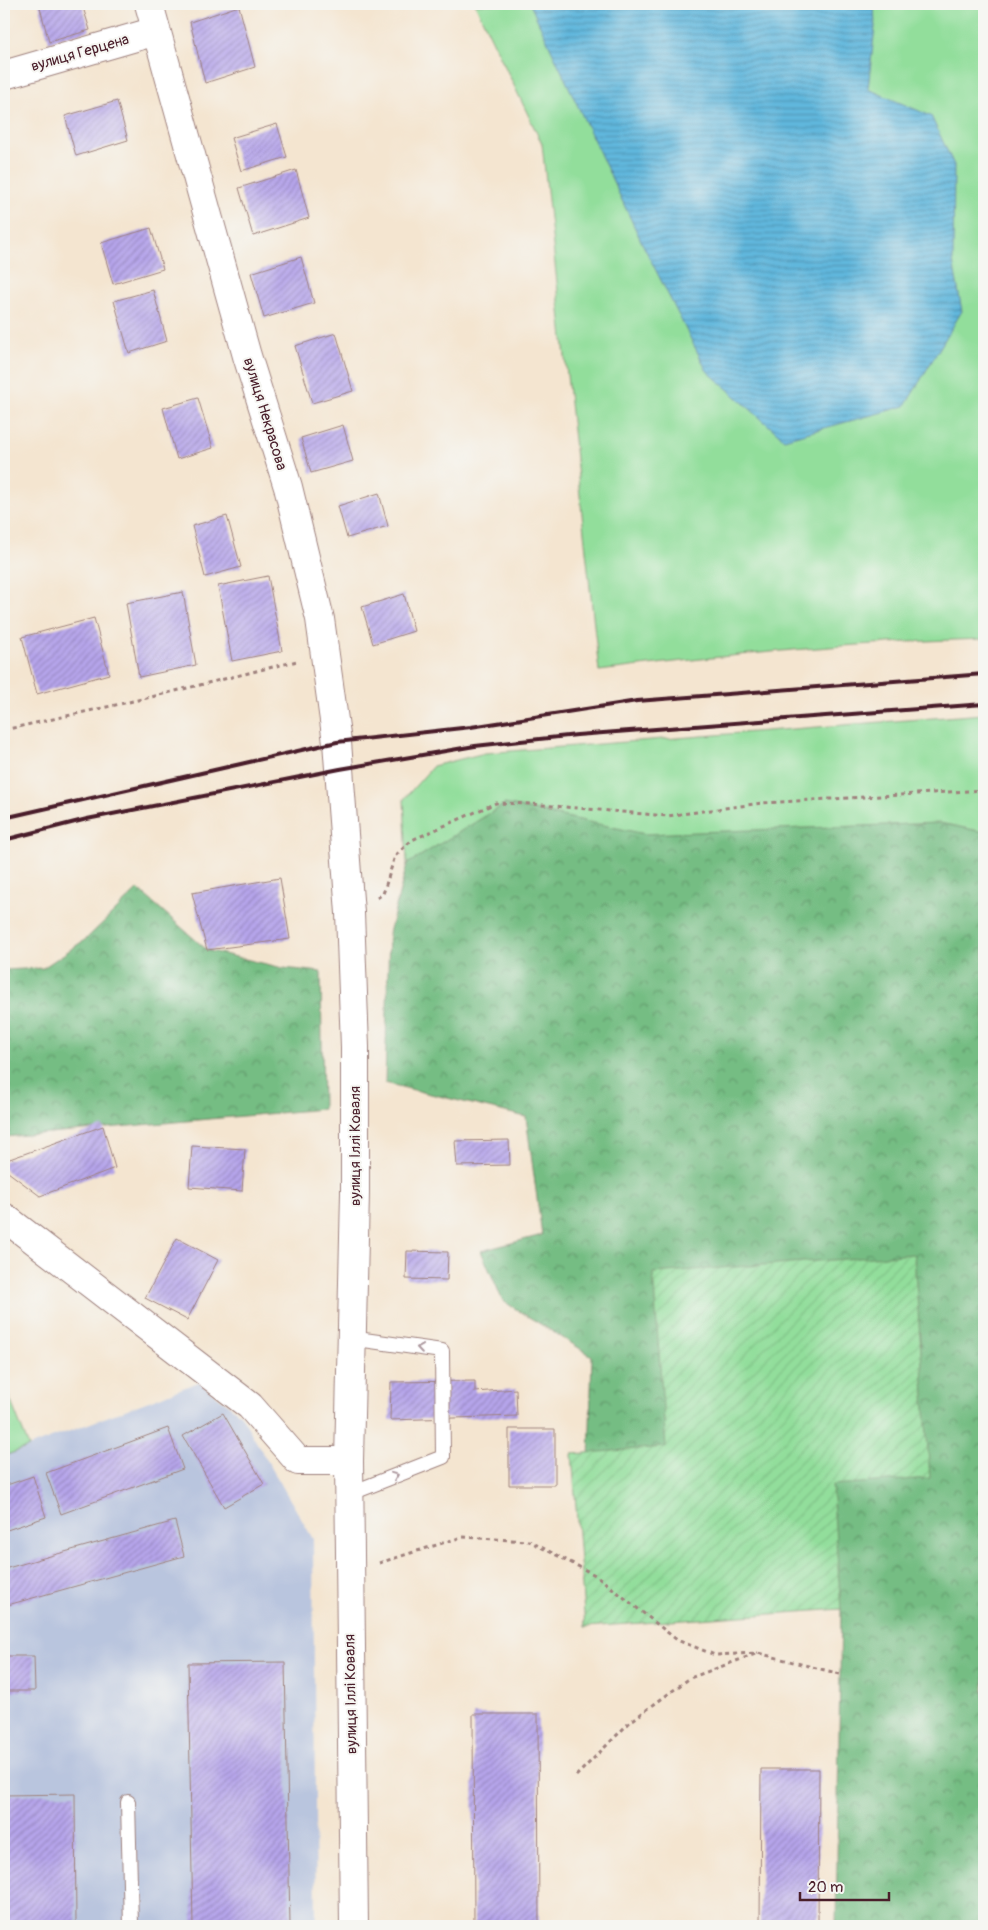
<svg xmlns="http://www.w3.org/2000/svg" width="988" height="1930" font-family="Pangolin,sans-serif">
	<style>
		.industrial { fill: #b9c5de }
		.grass { fill: #92de9b; stroke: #6e7e63 }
		.forest { fill: url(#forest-crowns); stroke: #606e57 }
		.garden { fill: url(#garden-furrows); stroke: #6e7e63 }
		.water { fill: url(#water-rules); stroke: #556b84 }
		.building { fill: url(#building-hatch) }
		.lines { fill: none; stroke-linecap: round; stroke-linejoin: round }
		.service-casing { stroke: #9f827e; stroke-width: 16 }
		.minor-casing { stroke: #9f827e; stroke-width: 30 }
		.primary-casing { stroke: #9f827e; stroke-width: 30 }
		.path { stroke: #9f827e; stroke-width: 3; stroke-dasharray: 4 4; stroke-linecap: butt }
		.service { stroke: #fff; stroke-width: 14 }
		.minor { stroke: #fff; stroke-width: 28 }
		.primary { stroke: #fff; stroke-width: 28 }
		.rail { stroke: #4a1f2b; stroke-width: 4 }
		.oneway { stroke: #ae9aa0 }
		.labels { text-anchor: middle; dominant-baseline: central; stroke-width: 4; stroke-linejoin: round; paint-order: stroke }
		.street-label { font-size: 15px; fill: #4a1f2b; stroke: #f6f6f2 }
	</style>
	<defs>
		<pattern id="forest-crowns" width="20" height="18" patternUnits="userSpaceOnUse" patternTransform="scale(1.25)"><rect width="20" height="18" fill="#75bd83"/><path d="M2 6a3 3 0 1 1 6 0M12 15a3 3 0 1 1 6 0" fill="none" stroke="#62996b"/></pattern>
		<pattern id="garden-furrows" width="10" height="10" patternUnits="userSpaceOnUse" patternTransform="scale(1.25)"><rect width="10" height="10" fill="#92de9b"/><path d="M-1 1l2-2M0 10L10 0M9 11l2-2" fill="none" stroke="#7fbe86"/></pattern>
		<pattern id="water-rules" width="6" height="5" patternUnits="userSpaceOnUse" patternTransform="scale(1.25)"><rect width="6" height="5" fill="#60b7dd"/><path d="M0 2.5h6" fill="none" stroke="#5194b3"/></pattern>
		<pattern id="building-hatch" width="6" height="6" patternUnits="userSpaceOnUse" patternTransform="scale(1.25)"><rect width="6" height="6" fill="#b6a5eb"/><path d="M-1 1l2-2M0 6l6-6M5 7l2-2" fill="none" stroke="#9686bf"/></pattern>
	</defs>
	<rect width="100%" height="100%" fill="#f6f6f2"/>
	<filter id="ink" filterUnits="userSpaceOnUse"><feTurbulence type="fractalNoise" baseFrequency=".02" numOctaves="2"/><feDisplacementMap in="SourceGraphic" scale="10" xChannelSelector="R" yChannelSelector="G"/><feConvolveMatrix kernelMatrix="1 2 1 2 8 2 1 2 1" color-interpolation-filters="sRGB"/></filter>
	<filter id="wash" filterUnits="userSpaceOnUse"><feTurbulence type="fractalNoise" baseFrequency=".0096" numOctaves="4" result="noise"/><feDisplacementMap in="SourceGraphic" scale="20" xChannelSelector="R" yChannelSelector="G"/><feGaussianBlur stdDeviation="1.12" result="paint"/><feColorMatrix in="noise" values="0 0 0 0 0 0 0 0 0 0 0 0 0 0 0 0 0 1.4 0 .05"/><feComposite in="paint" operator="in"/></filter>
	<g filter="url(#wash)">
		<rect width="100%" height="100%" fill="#f4e5d0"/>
		<!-- industrial -->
		<path class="industrial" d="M199,1382L240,1414L313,1539L316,1926H4V1456Z"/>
		<!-- grass -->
		<path class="grass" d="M475,4H984V639C855,642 727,655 599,671L542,144Z
			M984,714V870L407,864L404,799L433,766L485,753Z
			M4,1384L29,1447L4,1456Z"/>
		<!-- forest -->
		<path class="forest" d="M505,804L645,834L940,823L984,832V1926H836L841,1609L754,1581L589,1461L592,1356L503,1301L481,1251L542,1235L526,1117L385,1083L389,933L407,864Z
			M138,889L207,950L283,968L321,972L323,1109L4,1137V970L43,968L86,939Z"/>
		<!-- garden -->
		<path class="garden" d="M914,1254L930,1478L832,1485L841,1609L585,1627L572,1454L666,1447L653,1273Z"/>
		<!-- water -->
		<path class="water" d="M530,4H874L875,27L868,89L931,116L954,165L953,261L962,311L905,406L784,439L707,371L642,243Z"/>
		<g id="blocks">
			<!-- building -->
			<path class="building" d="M39,4H82L90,30L49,42Z
				M239,6L255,67L205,83L190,22Z
				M117,101L128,140L76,156L65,116Z
				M277,124L287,157L241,171L231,138Z
				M296,170L309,218L253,236L239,188Z
				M151,228L163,269L113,284L101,243Z
				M301,257L314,303L264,318L251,273Z
				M153,290L167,341L129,353L114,301Z
				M336,333L353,391L312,403L295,346Z
				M198,398L213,448L177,459L163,408Z
				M343,425L353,461L311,473L301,438Z
				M379,493L388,526L347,538L338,506Z
				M227,516L241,567L205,577L192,526Z
				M268,576L282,651L232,661L218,586Z
				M183,592L196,665L139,677L126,603Z
				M404,594L414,631L373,644L362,607Z
				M94,618L109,674L37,694L22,637Z
				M280,878L290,939L207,950L192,893Z
				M103,1126L115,1168L40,1196L4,1169V1161Z
				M509,1140L510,1165L457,1166L455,1141Z
				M192,1146L245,1149L242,1191L189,1187Z
				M177,1238L218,1260L187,1320L145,1298Z
				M407,1251L448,1252L447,1280L406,1279Z
				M475,1381V1392L516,1389L517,1416L390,1420L391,1382Z
				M223,1413L264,1484L224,1507L183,1436Z
				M168,1428L183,1469L61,1514L46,1473Z
				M509,1429H555V1485H509Z
				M33,1476L46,1517L4,1531V1486Z
				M175,1521L184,1556L4,1606V1569Z
				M4,1656H34L35,1691H4Z
				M285,1662L290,1926H193L188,1663Z
				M473,1714H538L539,1926H474Z
				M761,1769H819L818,1926H760Z
				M75,1794L76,1926H4V1795Z"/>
		</g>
	</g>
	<g filter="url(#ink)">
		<use href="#blocks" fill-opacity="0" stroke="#9f827e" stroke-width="1"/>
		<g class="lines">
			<defs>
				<path id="service" d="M349,1494L443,1457L442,1351L350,1338
					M128,1802L131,1926"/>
				<path id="minor" d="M4,1217L250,1406L298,1461H349"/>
				<path id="primary" d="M149,4L247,356L288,487L320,619L337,742L350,913L355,1047V1193L349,1461L354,1926
					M4,75L156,31"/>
			</defs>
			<!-- service casing -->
			<use href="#service" class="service-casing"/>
			<!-- minor casing -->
			<use href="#minor" class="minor-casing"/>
			<!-- primary casing -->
			<use href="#primary" class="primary-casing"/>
			<!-- path -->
			<path class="path" d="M4,730L151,697L297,661
				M377,898L383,894L395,856L412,840L496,803L531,804L667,816L762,803L984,790
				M379,1563L462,1537L529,1541L597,1576L677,1640L715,1655L758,1653
				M576,1776L630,1722L690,1678L758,1653L840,1674"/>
			<!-- service -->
			<use href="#service" class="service"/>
			<!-- minor -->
			<use href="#minor" class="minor"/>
			<!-- primary -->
			<use href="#primary" class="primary"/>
			<!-- rail -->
			<path class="rail" d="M4,818L337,742L471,727L637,701L984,674
				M4,840L87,819L340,769L475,746L577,735L984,704"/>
		</g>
		<!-- one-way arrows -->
		<defs><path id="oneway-chevron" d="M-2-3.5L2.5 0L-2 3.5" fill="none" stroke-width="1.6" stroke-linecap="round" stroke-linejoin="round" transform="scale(1.25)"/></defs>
		<g class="oneway">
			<use href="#oneway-chevron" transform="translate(420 1348) rotate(-172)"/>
			<use href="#oneway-chevron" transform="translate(395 1476) rotate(-22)"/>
		</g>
	</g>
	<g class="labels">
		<!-- street labels -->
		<g class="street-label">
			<text transform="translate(80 53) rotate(-16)">вулиця Герцена</text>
			<text transform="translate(265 414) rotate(73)">вулиця Некрасова</text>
			<text transform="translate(355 1146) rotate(-90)">вулиця Іллі Коваля</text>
			<text transform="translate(351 1694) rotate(-91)">вулиця Іллі Коваля</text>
		</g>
	</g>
	<!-- margin -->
	<rect width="988" height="1930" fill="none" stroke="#f6f6f2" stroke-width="20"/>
	<!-- scale -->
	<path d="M800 1892v8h89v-8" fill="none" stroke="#4a1f2b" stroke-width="2.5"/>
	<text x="808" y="1892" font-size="15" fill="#4a1f2b" stroke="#f6f6f2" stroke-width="4" paint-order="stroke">20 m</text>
</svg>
